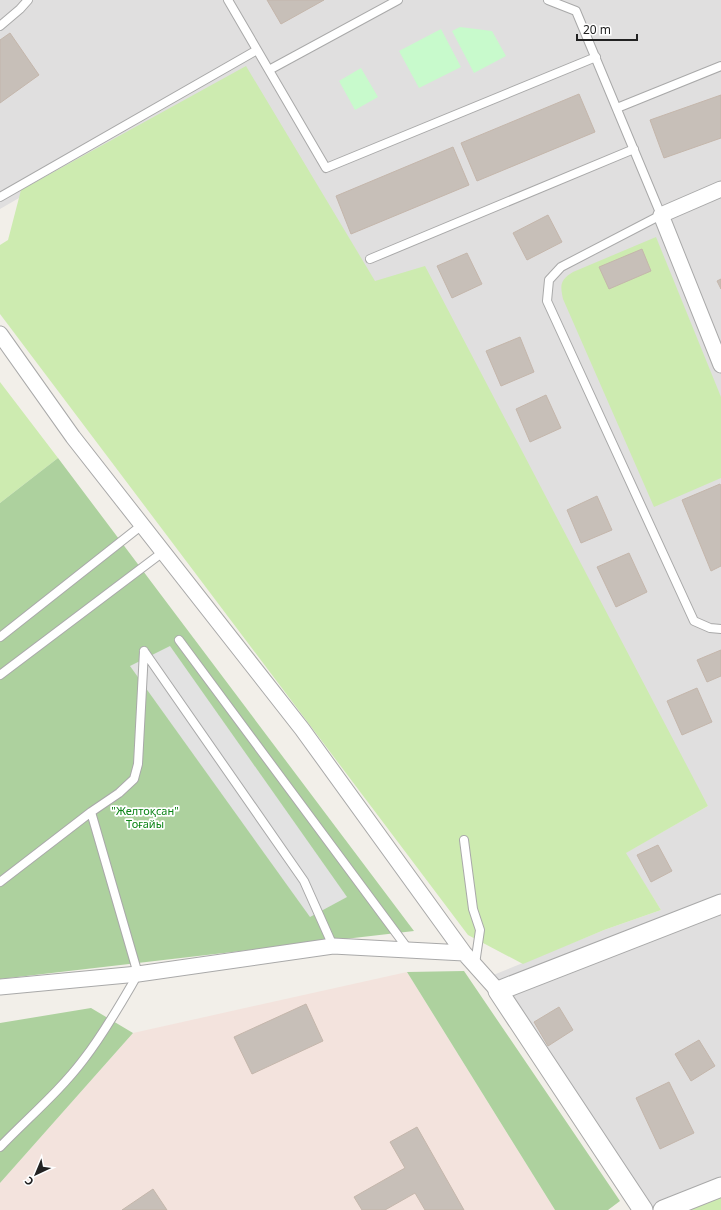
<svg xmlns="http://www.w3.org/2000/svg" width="721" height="1210" font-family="'Noto Sans',sans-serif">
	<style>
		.residential { fill: #e0dfdf }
		.military { fill: #f3e3dd }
		.grass { fill: #cdebb0 }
		.forest { fill: #add19e }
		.park { fill: #c8facc }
		.parking { fill: #e2e2e2 }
		.building { fill: #c7bfb8; stroke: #c4b6ab }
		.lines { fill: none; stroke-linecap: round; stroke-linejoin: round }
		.service-casing { stroke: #a9a9a9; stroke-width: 10 }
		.minor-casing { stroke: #a9a9a9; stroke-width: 17 }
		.tertiary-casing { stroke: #a9a9a9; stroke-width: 21 }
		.service { stroke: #fff; stroke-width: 8 }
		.minor { stroke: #fff; stroke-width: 15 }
		.tertiary { stroke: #fff; stroke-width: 19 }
		.labels { text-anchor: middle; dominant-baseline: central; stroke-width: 3.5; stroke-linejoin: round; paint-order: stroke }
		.park-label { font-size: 11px; fill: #0c8416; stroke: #fff }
	</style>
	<rect width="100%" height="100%" fill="#f2efe9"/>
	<!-- residential -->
	<path class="residential" d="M0,0H721V1210H643L486,978L604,930L661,910L625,853L708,806L237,72L0,209Z"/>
	<!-- military -->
	<path class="military" d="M407,972L555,1210H0V1183L133,1033Z"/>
	<!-- grass -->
	<path class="grass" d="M246,66L375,281L425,266L708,806L626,853L661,910L604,930L523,964L468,935L0,314V245L8,240L21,190Z
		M656,237L721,397V478L654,507L563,299C560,285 560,280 573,272Z
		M0,382L58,458L0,503Z
		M721,1195V1210H682Z"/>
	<!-- forest -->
	<path class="forest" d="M58,458L414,931L0,979V503Z
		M464,971L620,1201L608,1210H555L407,972Z
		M91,1008L133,1033L0,1183V1023Z"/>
	<!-- park -->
	<path class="park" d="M460,27L492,31L506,56L474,73L452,31Z
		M441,29L461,67L419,88L399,51Z
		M361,68L378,97L355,110L339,81Z"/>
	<!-- parking -->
	<path class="parking" d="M170,646L347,897L310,917L130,666Z"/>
	<!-- building -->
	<path class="building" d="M267,0H324L281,24Z
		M10,33L39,75L0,103V40Z
		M579,94L595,132L477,181L461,143Z
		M721,95V138L664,158L650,120Z
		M453,147L469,185L351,234L336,196Z
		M548,215L562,242L527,260L513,233Z
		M642,249L651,271L609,289L599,267Z
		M467,253L482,284L452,298L437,266Z
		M721,279V289L717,281Z
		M520,337L534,372L501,386L486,351Z
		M546,395L561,428L530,442L516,409Z
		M720,484L721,486V566L711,571L682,500Z
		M597,496L612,530L581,543L567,510Z
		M629,553L647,592L616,607L597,567Z
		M721,650V676L707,682L697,660Z
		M697,688L712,722L682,735L667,701Z
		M658,845L672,871L651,882L637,855Z
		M306,1004L323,1041L252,1074L234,1037Z
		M559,1007L573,1030L548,1046L534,1022Z
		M699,1040L715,1066L691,1081L675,1054Z
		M669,1082L694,1133L660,1149L636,1098Z
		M417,1127L464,1210H425L415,1193L385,1210H362L354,1197L405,1168L390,1142Z
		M153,1189L167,1210H122Z"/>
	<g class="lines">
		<defs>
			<path id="service" d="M228,0L326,168L596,57
				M548,0L576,11L661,215L561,267L549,280L547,301L694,621L710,628L721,629
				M0,26L20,9L28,0
				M269,70L398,0
				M617,108L721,66
				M0,197L257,50
				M370,259L634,149
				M0,637L142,525
				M179,640L408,949
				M144,651L304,881L333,946
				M0,675L163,552
				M464,840L473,909L480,930L475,964
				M0,882L91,812L119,793L134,779L138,764L144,651
				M0,1147C28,1118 60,1091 84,1059C105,1032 121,1003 138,974L91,812"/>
			<path id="minor" d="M721,189L661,215L721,365
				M0,334L73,437L302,729L464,953L498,991
				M0,987L138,974L333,946L464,953"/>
			<path id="tertiary" d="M643,1210L498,991L721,904
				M663,1210L721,1187"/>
		</defs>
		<!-- service casing -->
		<use href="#service" class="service-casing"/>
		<!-- minor casing -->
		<use href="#minor" class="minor-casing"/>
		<!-- tertiary casing -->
		<use href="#tertiary" class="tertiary-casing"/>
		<!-- service -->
		<use href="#service" class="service"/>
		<!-- minor -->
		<use href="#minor" class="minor"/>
		<!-- tertiary -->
		<use href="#tertiary" class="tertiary"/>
	</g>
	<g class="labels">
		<!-- park labels -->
		<g class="park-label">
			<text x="145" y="810">"Желтоқсан"<tspan x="145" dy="13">Тоғайы</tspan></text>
		</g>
	</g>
	<!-- north arrow -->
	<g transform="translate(36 1174) rotate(224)" stroke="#ffffff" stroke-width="3" paint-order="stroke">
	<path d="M0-3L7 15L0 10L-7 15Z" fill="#222222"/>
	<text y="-6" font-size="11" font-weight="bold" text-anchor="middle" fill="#222222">С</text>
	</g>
	<!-- scale -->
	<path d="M577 34v6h60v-6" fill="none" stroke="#222222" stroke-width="2"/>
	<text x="583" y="34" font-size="12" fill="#222222" stroke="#ffffff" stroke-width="3" paint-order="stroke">20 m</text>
</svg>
